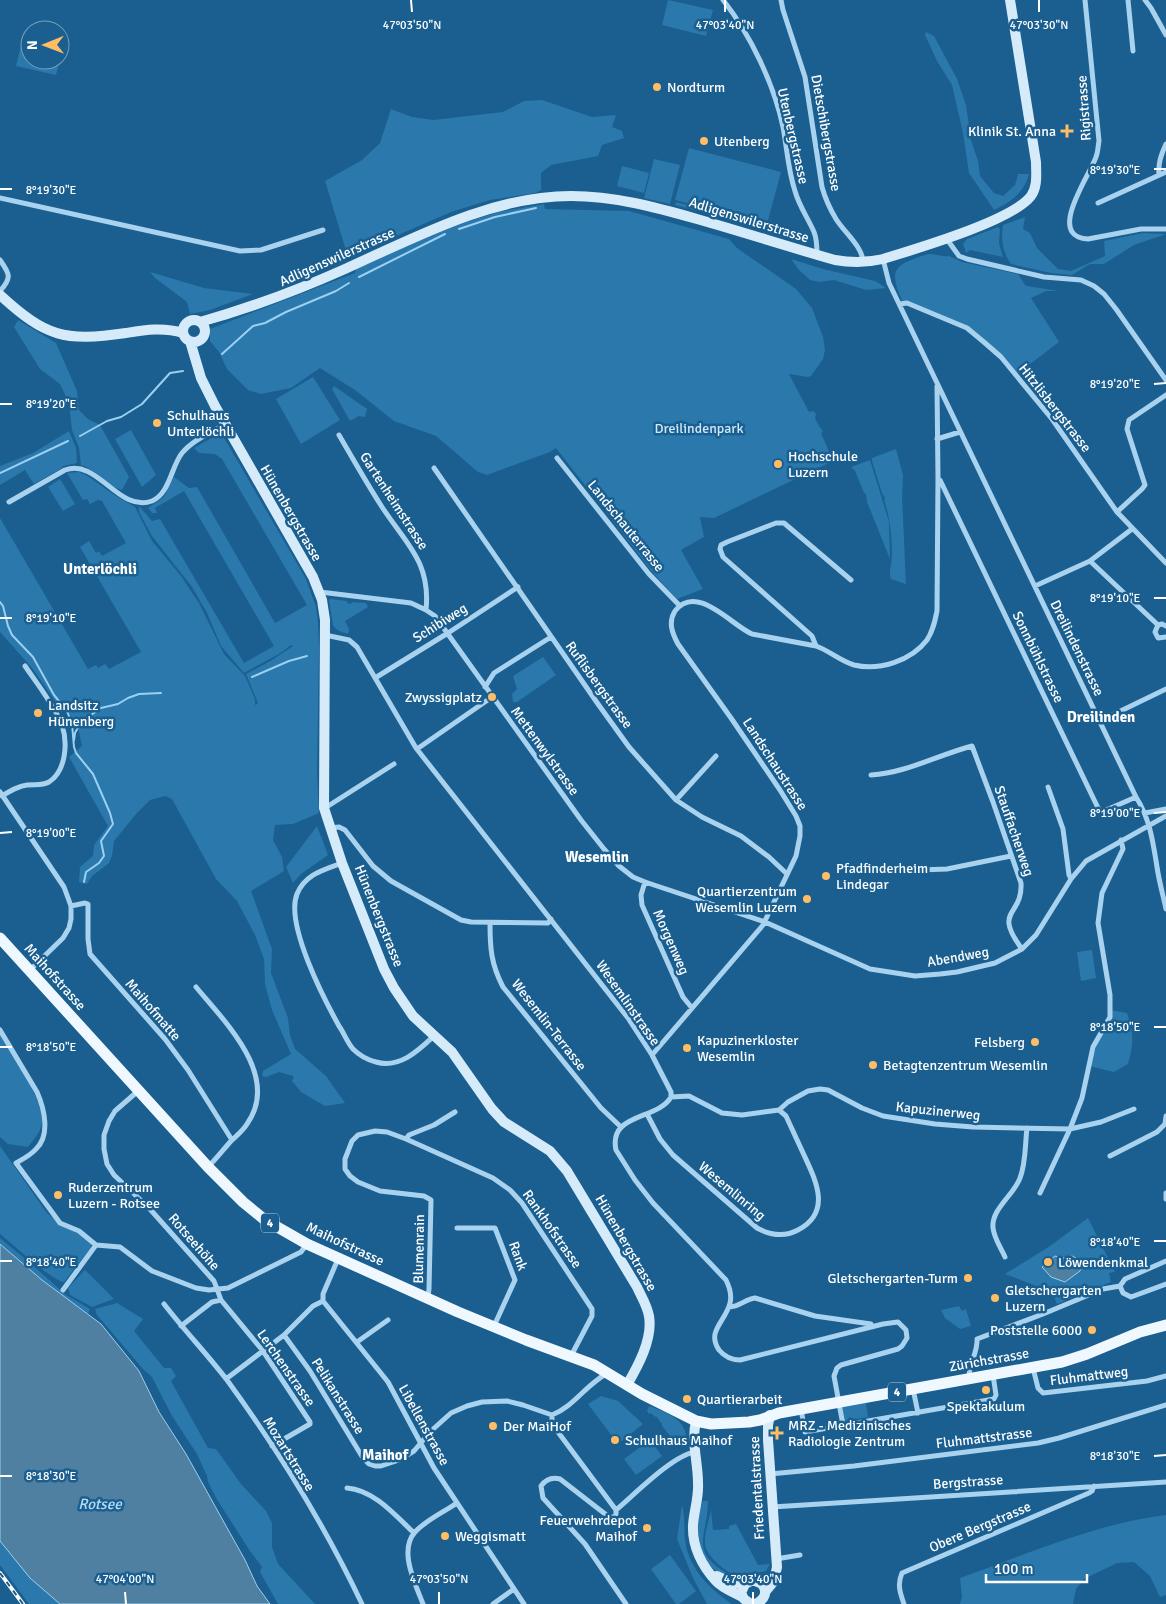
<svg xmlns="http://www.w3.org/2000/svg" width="1166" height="1604" font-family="Signika,sans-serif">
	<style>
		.green { fill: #2a78ac }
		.water { fill: #4f7fa1; stroke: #9cd0f1 }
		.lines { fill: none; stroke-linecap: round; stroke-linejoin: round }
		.stream { stroke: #9cd0f1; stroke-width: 2 }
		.street { stroke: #a9d2ef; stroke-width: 5 }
		.secondary { stroke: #d6ebfa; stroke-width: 10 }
		.primary { stroke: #f0f8ff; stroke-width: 11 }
		.rail-casing { stroke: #fff; stroke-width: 4 }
		.rail { stroke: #1a5f90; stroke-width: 2; stroke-dasharray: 5.5; stroke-linecap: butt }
		.ticks { fill: none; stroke: #fff; stroke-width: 2 }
		.poi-dot { fill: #ffbd66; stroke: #1a5f90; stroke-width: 2 }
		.labels { text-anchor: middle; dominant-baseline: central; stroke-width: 5; stroke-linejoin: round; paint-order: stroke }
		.shield { fill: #1a5f90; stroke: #bacfde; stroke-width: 1 }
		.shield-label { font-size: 12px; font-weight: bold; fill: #fff }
		.poi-label { font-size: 14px; fill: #fff; stroke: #1a5f90; text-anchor: start }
		.street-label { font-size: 14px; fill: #fff; stroke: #1a5f90 }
		.park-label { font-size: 14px; fill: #cfe9fa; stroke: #1a5f90 }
		.neighbourhood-label { font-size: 15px; font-weight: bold; fill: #fff; stroke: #1a5f90 }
		.water-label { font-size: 15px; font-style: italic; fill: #b5dcf6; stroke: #1a5f90 }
		.ticks-label { font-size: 12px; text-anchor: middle; fill: #fff; stroke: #1a5f90; stroke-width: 5; stroke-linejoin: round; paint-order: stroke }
	</style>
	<rect width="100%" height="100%" fill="#1a5f90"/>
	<!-- green -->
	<path class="green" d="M668,0L713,10L706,36L662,25Z
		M926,32L934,36L957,79L966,105L971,140L978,161L980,176L994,193L1003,196L1015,185L1018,174H1029C1024,193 1010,203 994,210L969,173L963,133L952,85L937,61L925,35Z
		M21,45L30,47V60H60L56,75L16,66Z
		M542,100L592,117L616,115L612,127L622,131L624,138L602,145L598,156L551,165L541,173V190L535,193L490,200L451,212L348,257L325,181L362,160L380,143L391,109L412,117L433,120L503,112L524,101Z
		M689,148L781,172L767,224L675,200Z
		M654,159L680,165L670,204L644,198Z
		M622,166L649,173L644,193L617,186Z
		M676,202L794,232L793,236L675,205Z
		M544,204L545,209L629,211L729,239L737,248L796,289L812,308L823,337L825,350L823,359L811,376L808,377L789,374L809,412L813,411L816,414L815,418L820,428H821L823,432L821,433L833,461L714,518L700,517L704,537L681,550L703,589L677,599L654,574L556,448L550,452L487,475L478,472L436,436L394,421L355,390L320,368L291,388L261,394L248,390L227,369L219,352L210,341V329L355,273L356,269L410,244L463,223L498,212Z
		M1025,217L1023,229L1030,233L1037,248L1058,269L1071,271L1105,256L1104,241L1143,233L1166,234L1134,245L1104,264H1090L1072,275L1051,273L1011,264C1002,251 1001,240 1003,225Z
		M998,227L1000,229L999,243L1003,257L970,250L966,253L963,244L967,239Z
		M928,254C936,254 942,257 949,256L962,262L1018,274L1025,285L1027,286L1059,291H1046L1031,298L1059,342L1017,374L979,335L903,302C887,268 895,265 928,254Z
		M791,259L823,269L875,281L886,288L866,290L834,280L819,282L810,280L799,270Z
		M150,272L204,288L253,294L210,310L190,314L187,302L155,278Z
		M18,320L56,343L77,391L79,410L88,419L100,425L129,477L122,490C106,486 97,470 81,465L79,448L72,430L69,403L60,384L40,369L14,327Z
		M313,377L340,420L301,444L276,399Z
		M334,386L367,409L365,417L359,416L350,421L332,389Z
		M131,430L156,475L142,487L115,439Z
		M69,431L76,448L77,463L63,466L62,468L34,484L25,470L0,485V466L33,453Z
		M220,434L223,436L306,579L316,607L318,622L319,650L317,773L319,813L293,824L275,825L273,840L282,857L284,871L251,891L272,949L271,973L288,1018L290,1035L295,1049L326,1076L345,1103L325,1106L301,1092L292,1081L294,1077L293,1076L279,1072L266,1077L262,1076L263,1071L291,1054L272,1010L265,984L264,959L255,935L237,901L216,879L172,799L165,796L150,800L137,813L114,841L112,856L109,863L92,876L87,884L79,882L80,867L93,856L94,845L108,826L69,757L82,746L78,727L69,714L57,704L32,668L0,632V518L88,669L96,665L98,668L105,664L109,669L141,652L80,547L89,541L96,553L99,551L102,556L126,543L102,501L98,500L90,504L87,499L83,500L67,473L79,472L86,475L116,496L135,507L152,541L181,576L199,603L224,654L245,676L255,699V705L258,703L246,674L272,660L293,646L291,645L279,654L244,673L221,646L207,613L192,587L152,536L139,512V507H140L152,521L160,519L244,663L274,646L184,491L155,508L157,513H152L148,508L164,497L174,477L189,488L197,487L275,623L307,605L222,459L215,454L199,453L194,448L217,435Z
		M896,449L903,475L902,497L906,584L891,579C888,573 892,563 892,556C892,536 890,518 884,500L885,499L884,495L883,496L872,461V458Z
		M870,460L889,522L890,559L867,502L866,494L864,493L855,471L851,467Z
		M60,479L75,504L63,511L48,487Z
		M331,599L347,601V603L351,604L352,602L366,603L368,607L345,621L349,629L348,634C342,632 336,631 333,625L329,600Z
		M543,657L556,675L517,702H513L512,694L517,689L513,676Z
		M317,826L328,855L301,874L293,883L286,867Z
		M1092,950L1096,978L1081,981L1077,952Z
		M1110,1010L1127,1013C1134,1034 1134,1043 1128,1064L1114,1072L1089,1066Z
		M0,1034C12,1053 45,1101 42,1124C40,1133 33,1140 28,1147L8,1144L0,1137Z
		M0,1146L47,1213C60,1226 79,1231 92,1244L90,1249L64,1282C54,1282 11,1243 0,1234Z
		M1088,1218L1115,1272L1109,1273L1111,1282L1057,1304L1052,1292L1005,1274L1050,1246Z
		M0,1238L29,1262L66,1295L90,1309L88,1314L42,1280L0,1244Z
		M85,1270L114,1299L92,1307L70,1295L68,1288Z
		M117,1303L143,1319L134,1331L164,1368H171L176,1376L171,1381L208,1448L216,1449L241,1484L266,1511L272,1523V1547L278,1564L315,1604H278L260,1572L262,1567L250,1551L216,1498L208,1482L207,1476L197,1454L172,1416L152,1377L143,1369L97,1315L95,1309Z
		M959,1306L962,1311L966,1309L971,1326L960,1329L945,1318L941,1310Z
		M601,1396L618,1401L643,1424L618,1444L588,1404Z
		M866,1403L868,1417L844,1421L842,1407Z
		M649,1406C667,1413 687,1419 687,1442H675L662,1426V1424L656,1416L655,1417L651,1413L649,1414L647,1411Z
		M650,1440L662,1456L636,1475L624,1459Z
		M703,1501H708C707,1541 688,1550 731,1576V1579C727,1577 721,1575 717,1572C696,1557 694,1523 703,1501Z
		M682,1505C685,1515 684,1529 685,1540C689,1569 709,1588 732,1604H707L693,1578L677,1539Z
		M711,1510L713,1530L729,1529V1526L736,1524L758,1565L770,1564L766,1571C763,1572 737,1575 735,1575C725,1572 706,1555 705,1545C704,1533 709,1521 711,1510Z
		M1166,1515V1595L1160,1597L1150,1576L1134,1562L1117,1563L1084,1579L1076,1589L1073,1604H960L962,1597L960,1578C1027,1554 1095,1524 1166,1515Z
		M0,1541L10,1554L60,1604H29L0,1565Z
		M670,1555L696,1591L679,1604H676L651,1569Z"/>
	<!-- water -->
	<path class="water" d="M0,1244L42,1280L101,1324L139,1371L159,1412L186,1454L245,1560L257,1586L270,1604H60L30,1578L0,1541Z
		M1055,1256L1063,1258L1072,1256L1076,1258L1081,1268L1080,1271L1065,1282L1051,1277L1042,1267Z"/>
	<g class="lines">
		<!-- stream -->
		<path class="stream" d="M459,229L495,217L536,208
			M359,277L445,234
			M222,354L253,326L265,323L286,312L336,291L349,283
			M80,436L107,421L121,417L142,404L170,373L183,371
			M0,473L68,441
			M0,602L3,606L8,626L12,635L33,657L54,695L67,711L72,724L74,747L76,753L93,774L110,813L113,824L101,841L104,856L99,863L86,872L84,882
			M252,677L289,661L307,656
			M74,740L75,733L81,722L101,708L118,704L128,698L139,694L161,693"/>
		<!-- street -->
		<path class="street" d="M723,0C750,34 774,84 783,127C787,148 788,170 795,191C799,206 808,218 814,232C817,239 817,247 817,255
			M781,0L783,10L805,77L822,187C825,198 830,209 836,219C844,232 863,247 863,262
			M1085,0L1099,141C1098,146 1098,152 1096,157C1090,175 1045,237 1088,239L1141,229H1166
			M1128,0L1133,51
			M1145,0L1151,8L1166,35
			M1159,175C1158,163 1161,155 1166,144
			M0,198L240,251L261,250L323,230
			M1098,203L1166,172
			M946,238L959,256L967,259L1044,277L1081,280L1094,286L1104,294L1116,309L1166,380
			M883,259L889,283L1136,797C1150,819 1153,842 1157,867C1159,881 1163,895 1166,909
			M0,260C10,274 12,278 0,291
			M900,304L907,303L967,328L985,343L1001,357L1052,419L1117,512L1166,563
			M339,435C353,459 367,484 382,507C406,544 431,562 426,610
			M937,439L960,432
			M557,458L649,574L680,606
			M434,468L598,704L629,747L676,800L702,817L741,836L769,857L787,874
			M940,480L1099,810L1104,811L1136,797
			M9,502L65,470C98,458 118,513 152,501C170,493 171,467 182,453C193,440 210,433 224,425
			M1117,512L1142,489L1145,485L1127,429L1129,420L1166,395
			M1090,561L1158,625
			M851,580L784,523H776L727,542L721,545L720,549L723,557L812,636L816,646C830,651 840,661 854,665C879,671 911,661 927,640C933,631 935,621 937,611L938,478L937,386
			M1035,586L1090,561L1132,529
			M320,592L411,603L426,610L435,616L581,820L604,849L619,866L633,877L645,882L765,922L870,969L915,976L940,974L957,972L995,963L1022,949L1036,935L1071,879L1086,861L1166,816
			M1166,626L1162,624L1158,625L1155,632L1158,638L1166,637
			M325,635L349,640L357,647L416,748L628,1018L652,1055L671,1092V1097C658,1120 608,1113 616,1150L635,1180L653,1203L726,1280C730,1288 732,1295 730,1303C726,1321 706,1331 719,1350C724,1356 731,1360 740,1360L883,1324L898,1322L906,1330L907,1338L902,1346L898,1349L841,1365L837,1368L834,1376L843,1425
			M375,678L448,633L518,587
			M485,687L494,673L551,637
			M1100,721L1166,689
			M417,749L492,697
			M871,775C906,773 938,755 972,746L993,802L1021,883C1023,917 992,909 1022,949
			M1048,787L1063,829L1069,875L1071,879
			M0,792L64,887L71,906V919L69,928L63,938L30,970
			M2,796C10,791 18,786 27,785C35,784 42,786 49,782C66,771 68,743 62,725C56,708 36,682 25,666
			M676,800L716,756
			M325,808L394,764
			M1145,813L1166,809
			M330,828L339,827L345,830L373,866L391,881L461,920L471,922L548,923L551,919
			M342,863C324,870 305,874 297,894C285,924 324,999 339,1026C344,1033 347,1042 353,1049C359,1055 368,1060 376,1062C400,1069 419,1050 435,1035
			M870,867L920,870L947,869L1011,856
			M645,882L641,895L642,905L683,997L692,1008
			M71,906L85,903L88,904V939L90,954L165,1039L188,1070L232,1140
			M490,923C490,948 491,964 503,987L601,1108L621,1127
			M196,987C225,1022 281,1076 247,1124C243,1131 236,1136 231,1141C223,1150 216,1159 208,1167
			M0,1030L37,1092C44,1108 51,1135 36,1149C31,1155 23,1159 16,1163L60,1223L79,1231L96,1245
			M652,1055L763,925L796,856L800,836V826L796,816L780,790L731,718L678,644C672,633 668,622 675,611C697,583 731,625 752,634L816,646
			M138,1091L115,1111L109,1121L104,1135V1149L107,1164L114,1175L149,1208L214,1281L221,1300L263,1351L310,1422V1424L272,1446
			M671,1097L689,1096L722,1113L742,1115L779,1110L788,1102L808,1091L820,1089L828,1090L862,1108L883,1116L935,1124L973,1127L1070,1129L1101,1122L1134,1109
			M647,1114L660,1139L673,1155L757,1228C770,1235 785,1237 798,1230C832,1212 816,1181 804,1155C798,1142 792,1129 786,1116L779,1110
			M406,1139L409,1135L434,1125L455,1112
			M1110,1156L1157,1132L1165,1124L1166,1116
			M1040,1193L1070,1129L1082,1098L1093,1047L1110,1017V995L1098,923L1102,893L1123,849L1121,840
			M1166,1193V1199
			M457,1228H495L515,1280L494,1326
			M1005,1257C1001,1248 994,1238 993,1228C991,1209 1014,1195 1020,1178C1026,1163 1025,1144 1027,1128
			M338,1259L323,1294V1301L388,1382L434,1468L524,1604
			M1120,1286L1123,1293L1131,1297L1166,1284
			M1120,1286L1125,1279L1166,1261
			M63,1290L96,1245L120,1247L152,1271L196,1288L209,1290L228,1288L301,1252L307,1244
			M428,1297L429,1289L431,1200L424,1196L380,1191L358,1182L350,1176L345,1169V1159L352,1141L358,1135L375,1131L387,1132L406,1139L493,1178L510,1190L522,1203L592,1309V1316L571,1356
			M164,1304C184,1330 207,1354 227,1380C278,1450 325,1526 362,1604
			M729,1307C740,1307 745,1299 755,1298L815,1316L871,1324L872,1327
			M181,1326L212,1302L221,1300
			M284,1335L310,1371L363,1458L369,1464L375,1466H381L399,1460L414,1451L431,1431L451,1413L467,1406L482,1402L507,1401L523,1405L552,1415C573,1407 586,1385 606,1374
			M357,1342L388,1320
			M1033,1368L1038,1388L1043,1393L1147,1381L1166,1376
			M226,1379L284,1335L313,1306L323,1301
			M969,1379C968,1365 978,1353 977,1339L1043,1314L1103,1289L1120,1286
			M913,1389L918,1413
			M801,1409L805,1432L994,1399L996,1395L993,1375
			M552,1415V1424L616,1510
			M770,1474L854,1466L1038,1443L1059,1438L1166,1405
			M347,1488C374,1490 395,1515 414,1533
			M772,1507L1166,1482
			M776,1559L800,1555
			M423,1604C416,1585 398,1551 415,1532C426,1520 444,1512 457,1503
			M493,1604L514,1589
			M626,1604L585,1544L543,1498L541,1486C546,1479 552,1477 560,1479L609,1517H614L616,1514V1510C634,1495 673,1455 695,1452
			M904,1604C900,1593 897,1584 902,1573L1089,1493L1092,1491L1094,1486"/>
		<!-- secondary -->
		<path class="secondary" d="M0,295C46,337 64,342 126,333C145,330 163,327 183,333
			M183 331a11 11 0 1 1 22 0a11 11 0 1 1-22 0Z
			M200,322C250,308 298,290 345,269C416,237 492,196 571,196C614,196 655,207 697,219C743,232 789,247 835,260C852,263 866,263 883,259C915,249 1012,221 1031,196C1038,186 1036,173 1036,162L1010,0
			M190,341L201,378L215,406L313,577L322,600L325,620L324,808L342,863L384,969L394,988L413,1016L452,1052L492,1109L504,1122L550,1151L567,1171L637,1287C641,1296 647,1305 649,1316C653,1339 638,1366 627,1385
			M696,1421C691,1442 698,1462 698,1483C699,1497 694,1511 693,1525C692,1546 702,1566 716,1581C722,1588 733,1592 742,1597
			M717,1576L732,1583L745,1584
			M765,1592L774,1581L777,1567L768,1440V1425L770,1415
			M751,1604L744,1599L741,1593L745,1584L753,1580L762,1584C768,1592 765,1600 755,1604"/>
		<!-- primary -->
		<path class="primary" d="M0,938L208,1167L243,1202L265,1220L307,1244L458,1312L526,1340L594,1365L642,1394L696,1421L711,1424L749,1422L760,1420L779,1413L1062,1362L1087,1354L1140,1332L1166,1325"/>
		<defs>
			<path id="rail" d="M0,1573L23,1604"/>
		</defs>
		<!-- rail casing -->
		<use href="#rail" class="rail-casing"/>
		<!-- rail -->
		<use href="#rail" class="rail"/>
	</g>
	<!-- ticks -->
	<path class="ticks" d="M411,0L412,12M725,0V12M1039,0V12M1154,169H1166M0,189H12M1154,384L1166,383M0,404H12M1154,598H1166M0,618H12M1154,813L1166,812M0,833L12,832M1154,1027H1166M0,1047H12M1154,1241H1166M0,1261H12M1154,1456L1166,1455M0,1476H12M125,1592L126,1604M439,1592V1604M753,1592V1604"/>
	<!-- markers -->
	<g class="poi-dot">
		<circle cx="657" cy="87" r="5"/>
		<path d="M1064.5 123.5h5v5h5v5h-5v5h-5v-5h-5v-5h5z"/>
		<circle cx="704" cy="141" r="5"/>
		<circle cx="157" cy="423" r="5"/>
		<circle cx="778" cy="464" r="5"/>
		<circle cx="492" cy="697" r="5"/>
		<circle cx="38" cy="713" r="5"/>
		<circle cx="826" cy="876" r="5"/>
		<circle cx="807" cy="899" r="5"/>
		<circle cx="1035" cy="1042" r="5"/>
		<circle cx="687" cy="1048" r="5"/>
		<circle cx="873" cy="1065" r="5"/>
		<circle cx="58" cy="1195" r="5"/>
		<circle cx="1048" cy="1262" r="5"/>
		<circle cx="968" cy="1278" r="5"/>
		<circle cx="995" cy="1298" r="5"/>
		<circle cx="1092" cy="1330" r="5"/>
		<circle cx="986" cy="1390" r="5"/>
		<circle cx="687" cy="1399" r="5"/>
		<circle cx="493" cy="1426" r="5"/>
		<path d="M774.5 1425.5h5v5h5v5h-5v5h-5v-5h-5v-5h5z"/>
		<circle cx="615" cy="1440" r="5"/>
		<circle cx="647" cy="1528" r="5"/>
		<circle cx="445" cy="1536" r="5"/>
	</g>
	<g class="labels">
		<!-- shield labels -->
		<g class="shield">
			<rect x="261" y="1213.5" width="18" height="19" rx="4"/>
			<rect x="888" y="1382.5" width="18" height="19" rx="4"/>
		</g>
		<g class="shield-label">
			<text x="270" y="1223">4</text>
			<text x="897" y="1392">4</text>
		</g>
		<!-- poi labels -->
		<g class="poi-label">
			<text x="667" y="87">Nordturm</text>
			<text x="1056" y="131" text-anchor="end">Klinik St. Anna</text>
			<text x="714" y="141">Utenberg</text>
			<text x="167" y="415">Schulhaus<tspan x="167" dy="16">Unterlöchli</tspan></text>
			<text x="788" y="456">Hochschule<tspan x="788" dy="16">Luzern</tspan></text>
			<text x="482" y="697" text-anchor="end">Zwyssigplatz</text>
			<text x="48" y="705">Landsitz<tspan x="48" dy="16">Hünenberg</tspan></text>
			<text x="836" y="868">Pfadfinderheim<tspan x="836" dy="16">Lindegar</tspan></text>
			<text x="797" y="891" text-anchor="end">Quartierzentrum<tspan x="797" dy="16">Wesemlin Luzern</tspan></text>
			<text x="697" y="1040">Kapuzinerkloster<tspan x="697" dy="16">Wesemlin</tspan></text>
			<text x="1025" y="1042" text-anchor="end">Felsberg</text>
			<text x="883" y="1065">Betagtenzentrum Wesemlin</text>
			<text x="68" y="1187">Ruderzentrum<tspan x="68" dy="16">Luzern - Rotsee</tspan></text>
			<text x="1058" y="1262">Löwendenkmal</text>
			<text x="958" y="1278" text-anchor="end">Gletschergarten-Turm</text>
			<text x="1005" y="1290">Gletschergarten<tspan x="1005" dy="16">Luzern</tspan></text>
			<text x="1082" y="1330" text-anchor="end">Poststelle 6000</text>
			<text x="697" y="1399">Quartierarbeit</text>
			<text x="986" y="1406" text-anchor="middle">Spektakulum</text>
			<text x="788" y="1425">MRZ - Medizinisches<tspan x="788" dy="16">Radiologie Zentrum</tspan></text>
			<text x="503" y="1426">Der MaiHof</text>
			<text x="625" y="1440">Schulhaus Maihof</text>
			<text x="637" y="1520" text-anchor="end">Feuerwehrdepot<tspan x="637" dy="16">Maihof</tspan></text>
			<text x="455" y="1536">Weggismatt</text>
		</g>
		<!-- street labels -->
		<g class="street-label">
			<text transform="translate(1084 108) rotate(-94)">Rigistrasse</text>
			<text transform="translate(826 133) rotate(80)">Dietschibergstrasse</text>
			<text transform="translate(793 136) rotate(77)">Utenbergstrasse</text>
			<text transform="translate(749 220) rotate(17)">Adligenswilerstrasse</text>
			<text transform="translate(337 257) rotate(-24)">Adligenswilerstrasse</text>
			<text transform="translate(1055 408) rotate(52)">Hitzlisbergstrasse</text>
			<text transform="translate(394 501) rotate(57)">Gartenheimstrasse</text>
			<text transform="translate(291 513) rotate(60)">Hünenbergstrasse</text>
			<text transform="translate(626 526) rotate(51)">Landschauterrasse</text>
			<text transform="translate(440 623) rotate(-32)">Schibiweg</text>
			<text transform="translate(1077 648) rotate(64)">Dreilindenstrasse</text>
			<text transform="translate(1038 657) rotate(64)">Sonnbühlstrasse</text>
			<text transform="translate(599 685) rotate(54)">Ruflisbergstrasse</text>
			<text transform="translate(545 751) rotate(54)">Mettenwylstrasse</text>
			<text transform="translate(775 764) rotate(57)">Landschaustrasse</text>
			<text transform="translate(1014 831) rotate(71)">Stauffacherweg</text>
			<text transform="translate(379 916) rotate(68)">Hünenbergstrasse</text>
			<text transform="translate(671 942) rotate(66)">Morgenweg</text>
			<text transform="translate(958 957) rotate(-10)">Abendweg</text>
			<text transform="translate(55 977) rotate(48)">Maihofstrasse</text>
			<text transform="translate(628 1003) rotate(55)">Wesemlinstrasse</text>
			<text transform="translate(153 1010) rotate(49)">Maihofmatte</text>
			<text transform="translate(549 1025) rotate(52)">Wesemlin-Terrasse</text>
			<text transform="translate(938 1111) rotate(6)">Kapuzinerweg</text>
			<text transform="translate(732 1191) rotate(40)">Wesemlinring</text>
			<text transform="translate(552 1229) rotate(55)">Rankhofstrasse</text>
			<text transform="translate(194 1242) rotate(49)">Rotseehöhe</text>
			<text transform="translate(626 1243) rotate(60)">Hünenbergstrasse</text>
			<text transform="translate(345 1244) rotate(25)">Maihofstrasse</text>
			<text transform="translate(419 1249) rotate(-89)">Blumenrain</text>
			<text transform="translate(518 1256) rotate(70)">Rank</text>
			<text transform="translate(989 1360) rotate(-10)">Zürichstrasse</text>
			<text transform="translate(286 1368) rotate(55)">Lerchenstrasse</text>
			<text transform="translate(1089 1376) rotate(-7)">Fluhmattweg</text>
			<text transform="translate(338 1396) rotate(58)">Pelikanstrasse</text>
			<text transform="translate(424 1425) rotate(61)">Libellenstrasse</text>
			<text transform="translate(984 1438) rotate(-7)">Fluhmattstrasse</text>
			<text transform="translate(289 1454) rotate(58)">Mozartstrasse</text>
			<text transform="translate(968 1482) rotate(-4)">Bergstrasse</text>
			<text transform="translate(757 1488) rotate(-93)">Friedentalstrasse</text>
			<text transform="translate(980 1527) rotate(-23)">Obere Bergstrasse</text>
		</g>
		<!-- park labels -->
		<g class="park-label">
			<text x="699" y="428">Dreilindenpark</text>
		</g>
		<!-- neighbourhood labels -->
		<g class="neighbourhood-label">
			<text x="100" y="569">Unterlöchli</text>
			<text x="1101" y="717">Dreilinden</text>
			<text x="597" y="857">Wesemlin</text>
			<text x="385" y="1455">Maihof</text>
		</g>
		<!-- water labels -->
		<g class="water-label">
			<text x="100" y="1504">Rotsee</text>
		</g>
	</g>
	<g class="ticks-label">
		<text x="412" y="29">47°03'50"N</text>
		<text x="725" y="29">47°03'40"N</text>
		<text x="1039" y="29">47°03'30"N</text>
		<text x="1115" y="174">8°19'30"E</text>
		<text x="51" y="194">8°19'30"E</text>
		<text x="1115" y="388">8°19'20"E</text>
		<text x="51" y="408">8°19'20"E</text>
		<text x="1115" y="602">8°19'10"E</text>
		<text x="51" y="622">8°19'10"E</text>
		<text x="1115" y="817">8°19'00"E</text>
		<text x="51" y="837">8°19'00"E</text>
		<text x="1115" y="1031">8°18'50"E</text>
		<text x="51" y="1051">8°18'50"E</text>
		<text x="1115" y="1246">8°18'40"E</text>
		<text x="51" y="1266">8°18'40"E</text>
		<text x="1115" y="1460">8°18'30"E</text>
		<text x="51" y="1480">8°18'30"E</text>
		<text x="125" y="1583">47°04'00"N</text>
		<text x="439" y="1583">47°03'50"N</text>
		<text x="753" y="1583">47°03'40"N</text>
	</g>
	<!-- north arrow -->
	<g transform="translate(45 45) rotate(269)"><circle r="24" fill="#1a5f90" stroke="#769fbc"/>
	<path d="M0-4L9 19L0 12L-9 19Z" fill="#ffbd66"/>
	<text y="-8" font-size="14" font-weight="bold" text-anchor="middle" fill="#ffffff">N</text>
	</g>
	<!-- scale -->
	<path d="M986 1574v8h101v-8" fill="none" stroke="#ffffff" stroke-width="2.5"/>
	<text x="994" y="1574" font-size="15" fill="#ffffff" stroke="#1a5f90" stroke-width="4" paint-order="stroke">100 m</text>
</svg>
